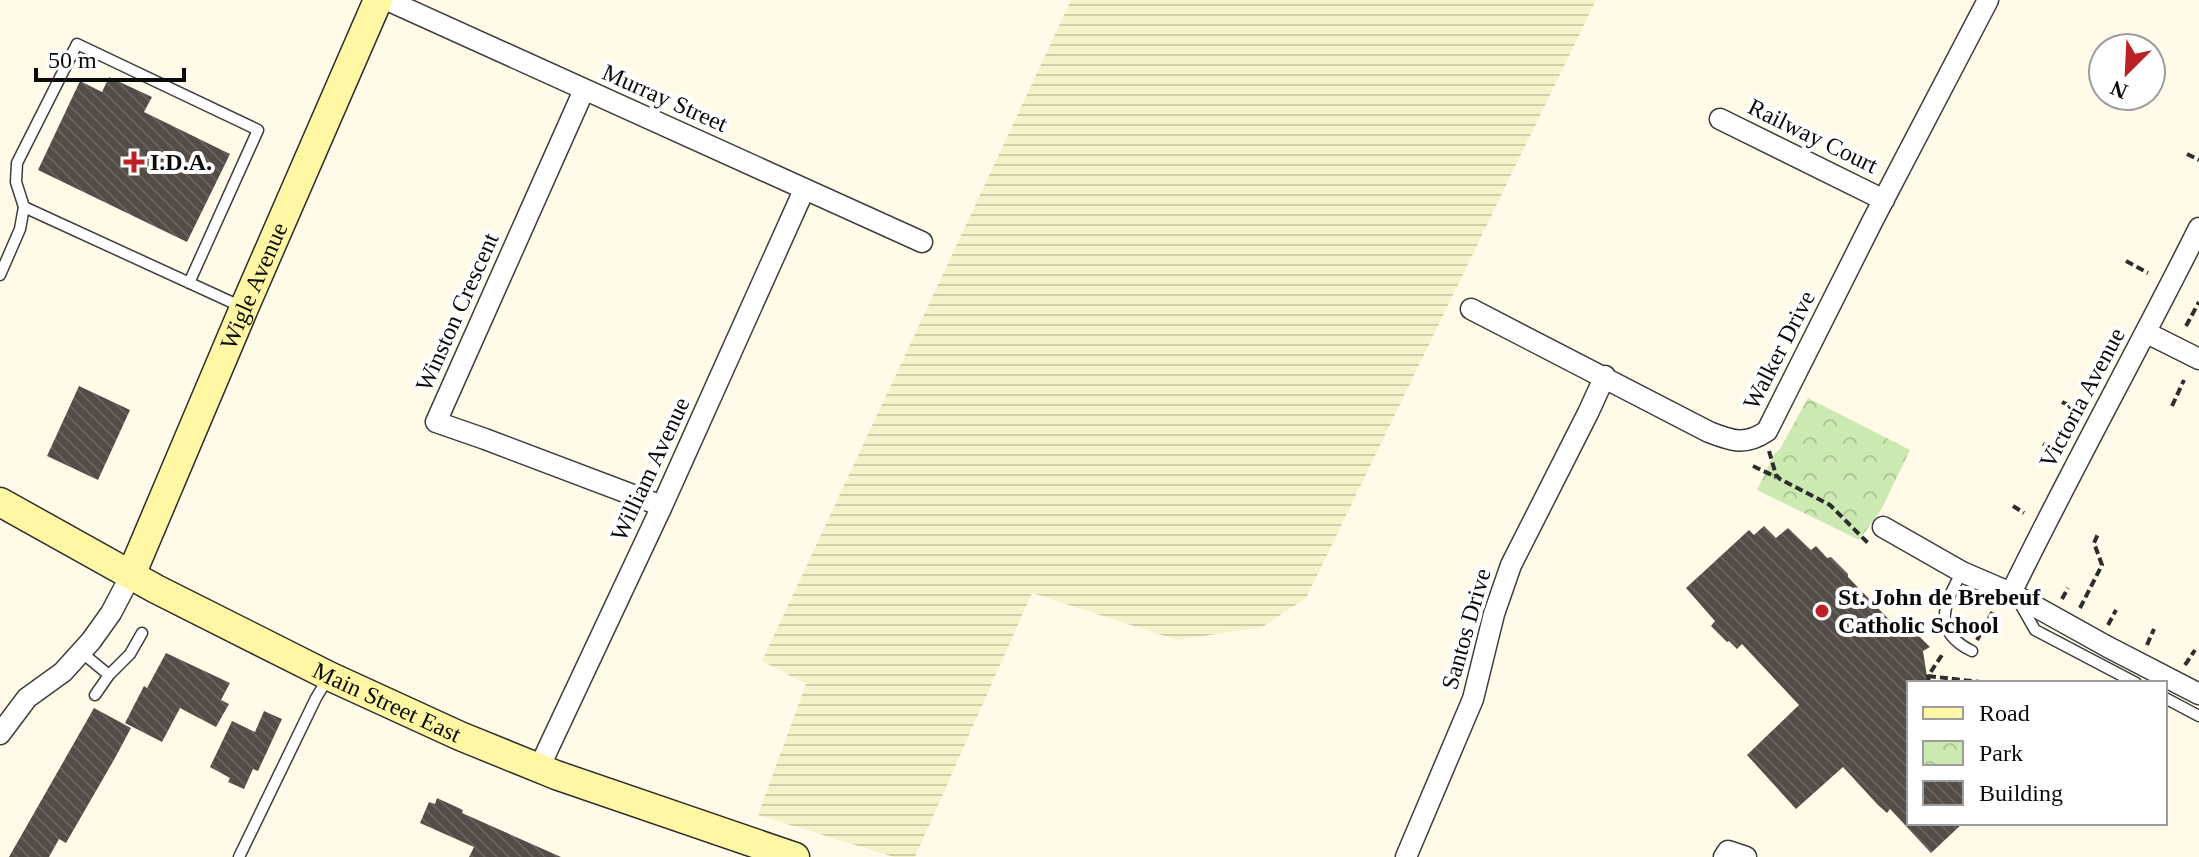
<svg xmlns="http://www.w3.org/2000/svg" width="2199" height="857" font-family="'Times New Roman',serif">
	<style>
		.farmland { fill: url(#farmland-rules) }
		.park { fill: url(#park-crowns) }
		.building { fill: url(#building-back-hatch) }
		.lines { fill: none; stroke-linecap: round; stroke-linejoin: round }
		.lane-casing { stroke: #3e3e3e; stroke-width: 13 }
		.street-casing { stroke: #3e3e3e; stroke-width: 23 }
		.secondary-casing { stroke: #2d2d2d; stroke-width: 31 }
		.path { stroke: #2d2d2d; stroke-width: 4; stroke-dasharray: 8 4; stroke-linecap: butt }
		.lane { stroke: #fff; stroke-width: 10 }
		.street { stroke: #fff; stroke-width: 20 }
		.secondary { stroke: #fff7a3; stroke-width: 28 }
		.poi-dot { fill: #bc2125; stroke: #fff; stroke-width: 3 }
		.labels { text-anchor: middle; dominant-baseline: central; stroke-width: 8; stroke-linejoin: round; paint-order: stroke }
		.street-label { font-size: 24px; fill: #0b0b0b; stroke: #fff }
		.poi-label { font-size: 24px; font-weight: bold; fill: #0b0b0b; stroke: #fff; text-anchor: start }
	</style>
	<defs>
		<pattern id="farmland-rules" width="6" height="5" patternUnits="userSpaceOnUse" patternTransform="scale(2)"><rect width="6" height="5" fill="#f5f2c9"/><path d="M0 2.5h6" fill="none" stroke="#d1ceab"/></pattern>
		<pattern id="park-crowns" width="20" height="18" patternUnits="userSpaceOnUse" patternTransform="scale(2)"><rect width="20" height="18" fill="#cde9b2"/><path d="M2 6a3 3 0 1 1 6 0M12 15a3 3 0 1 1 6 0" fill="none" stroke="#afc698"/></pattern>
		<pattern id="building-back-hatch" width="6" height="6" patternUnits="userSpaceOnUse" patternTransform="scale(2)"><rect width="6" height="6" fill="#534c47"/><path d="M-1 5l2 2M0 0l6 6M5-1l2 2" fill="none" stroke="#67615d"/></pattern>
	</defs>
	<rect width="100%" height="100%" fill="#fffbe8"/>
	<!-- farmland -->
	<path class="farmland" d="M1071,0H1596L1306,598L1262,627L1177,640L1032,593L915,857H894L758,815L806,684L762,661Z"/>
	<!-- park -->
	<path class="park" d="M1808,398L1910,450L1881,510L1859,540L1757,490L1774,454L1780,449Z"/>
	<!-- building -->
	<path class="building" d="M109,77L152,97L144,112L230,154L187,242L38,170L80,81L102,92Z
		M79,386L130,410L98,480L47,456Z
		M1764,526L1776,538L1788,528L1811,550L1816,546L1827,558L1831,557L1848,574V577L1902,633L1909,626L1930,647L1923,651L1928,683H1909V823H1963L1931,853L1890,809L1887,813L1878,805L1843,767L1796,809L1747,755L1799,705L1742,644L1737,649L1729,641L1727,642L1711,626L1715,621L1686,588L1749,530L1754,535Z
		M166,653L230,683L221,700L229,704L216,727L180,708L162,742L125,723L144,686L147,688Z
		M94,708L131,728L115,758L66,843L59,839L49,857H9Z
		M264,711L282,719L258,771L253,769L244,789L228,782L230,778L210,767L232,721L255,732Z
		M437,798L463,810L462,813L561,857H469L474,847L420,823L429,802L435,804Z"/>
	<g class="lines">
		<defs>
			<path id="lane" d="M24,207L242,307
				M0,275L20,229L24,207L16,182L17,163L77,44L258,130L189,283
				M1962,572C1944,604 1931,631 1972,651
				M2019,602L2035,630L2136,683
				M81,652L109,675L130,654L142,633
				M95,695L109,675
				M2165,698L2199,716
				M239,857L316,698L328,678"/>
			<path id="street" d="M387,0L922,242
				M584,90L436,422L485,439L662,506
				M1720,119L1884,200
				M1471,309L1709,432C1732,441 1745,446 1767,431L1873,220L1988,0
				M2147,333L2199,359
				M1883,527L1962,572L2011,593L2108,647L2199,694
				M2011,593C2071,470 2138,350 2199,228
				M0,734L27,698L63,672L91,641L111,613L131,575
				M539,768L662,506L804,190
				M1406,857L1473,699L1494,614L1511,565L1588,413L1605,376
				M1724,857L1728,851L1746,857"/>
			<g id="secondary">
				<path id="s1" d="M0,502L156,589L329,676L460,736L556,775L795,857"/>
				<path id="s2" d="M131,575L244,308L378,0"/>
			</g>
		</defs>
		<!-- lane casing -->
		<use href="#lane" class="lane-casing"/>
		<!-- street casing -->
		<use href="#street" class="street-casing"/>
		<!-- secondary casing -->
		<use href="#secondary" class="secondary-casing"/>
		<!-- path -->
		<path class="path" d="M2187,154L2199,160
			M2126,261L2148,273
			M2186,326L2199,302
			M2062,402L2076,409
			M2172,406L2184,380
			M2043,444L2056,451
			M1769,451L1776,475L1780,479L1830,505L1868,543
			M1753,466L1776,477
			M2013,506L2024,513
			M2062,599L2068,588
			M2080,608L2102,565L2094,543L2098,534
			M2108,625L2116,610
			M1977,640L1993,611
			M2147,645L2154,629
			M2185,665L2195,650
			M1928,676L1980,682
			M1929,683L1928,676L1944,652"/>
		<!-- lane -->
		<use href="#lane" class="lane"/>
		<!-- street -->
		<use href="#street" class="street"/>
		<!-- secondary -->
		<use href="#secondary" class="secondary"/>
	</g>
	<!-- markers -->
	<g class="poi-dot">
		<path d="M130 150h8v8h8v8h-8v8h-8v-8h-8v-8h8z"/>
		<circle cx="1822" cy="611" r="8"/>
	</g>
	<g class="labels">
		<!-- street labels -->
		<g class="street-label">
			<text transform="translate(665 98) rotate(24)">Murray Street</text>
			<text transform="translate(1813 136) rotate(26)">Railway Court</text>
			<text stroke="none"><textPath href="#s2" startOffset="314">Wigle Avenue</textPath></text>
			<text transform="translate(457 312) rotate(-66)">Winston Crescent</text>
			<text transform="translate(1779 350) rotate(-63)">Walker Drive</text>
			<text transform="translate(2082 398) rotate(-62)">Victoria Avenue</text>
			<text transform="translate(650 469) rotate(-65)">William Avenue</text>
			<text transform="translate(1466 629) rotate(-74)">Santos Drive</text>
			<text stroke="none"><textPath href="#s1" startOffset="436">Main Street East</textPath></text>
		</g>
		<!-- poi labels -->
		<g class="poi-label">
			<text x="150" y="162">I.D.A.</text>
			<text x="1838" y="597">St. John de Brebeuf<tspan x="1838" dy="28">Catholic School</tspan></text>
		</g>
	</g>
	<!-- legend -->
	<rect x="1907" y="681" width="260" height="144" fill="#ffffff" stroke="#9d9d9d" stroke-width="2"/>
	<rect x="1923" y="707" width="40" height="12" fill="#fff7a3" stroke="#9d9d9d" stroke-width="2"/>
	<text x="1979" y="721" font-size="24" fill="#0b0b0b">Road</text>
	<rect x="1923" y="741" width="40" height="24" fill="url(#park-crowns)" stroke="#9d9d9d" stroke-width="2"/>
	<text x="1979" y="761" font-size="24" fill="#0b0b0b">Park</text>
	<rect x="1923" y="781" width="40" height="24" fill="url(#building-back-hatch)" stroke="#9d9d9d" stroke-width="2"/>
	<text x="1979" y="801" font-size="24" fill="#0b0b0b">Building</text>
	<!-- north arrow -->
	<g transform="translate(2127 72) rotate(204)"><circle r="38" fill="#ffffff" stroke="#9d9d9d" stroke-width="2"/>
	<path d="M0-6L14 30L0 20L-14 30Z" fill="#bc2125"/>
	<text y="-12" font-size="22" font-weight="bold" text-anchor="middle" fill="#0b0b0b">N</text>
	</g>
	<!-- scale -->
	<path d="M36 68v12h148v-12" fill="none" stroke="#0b0b0b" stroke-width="4"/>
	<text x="48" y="68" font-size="24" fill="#0b0b0b" stroke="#ffffff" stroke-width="6" paint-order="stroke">50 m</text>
</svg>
